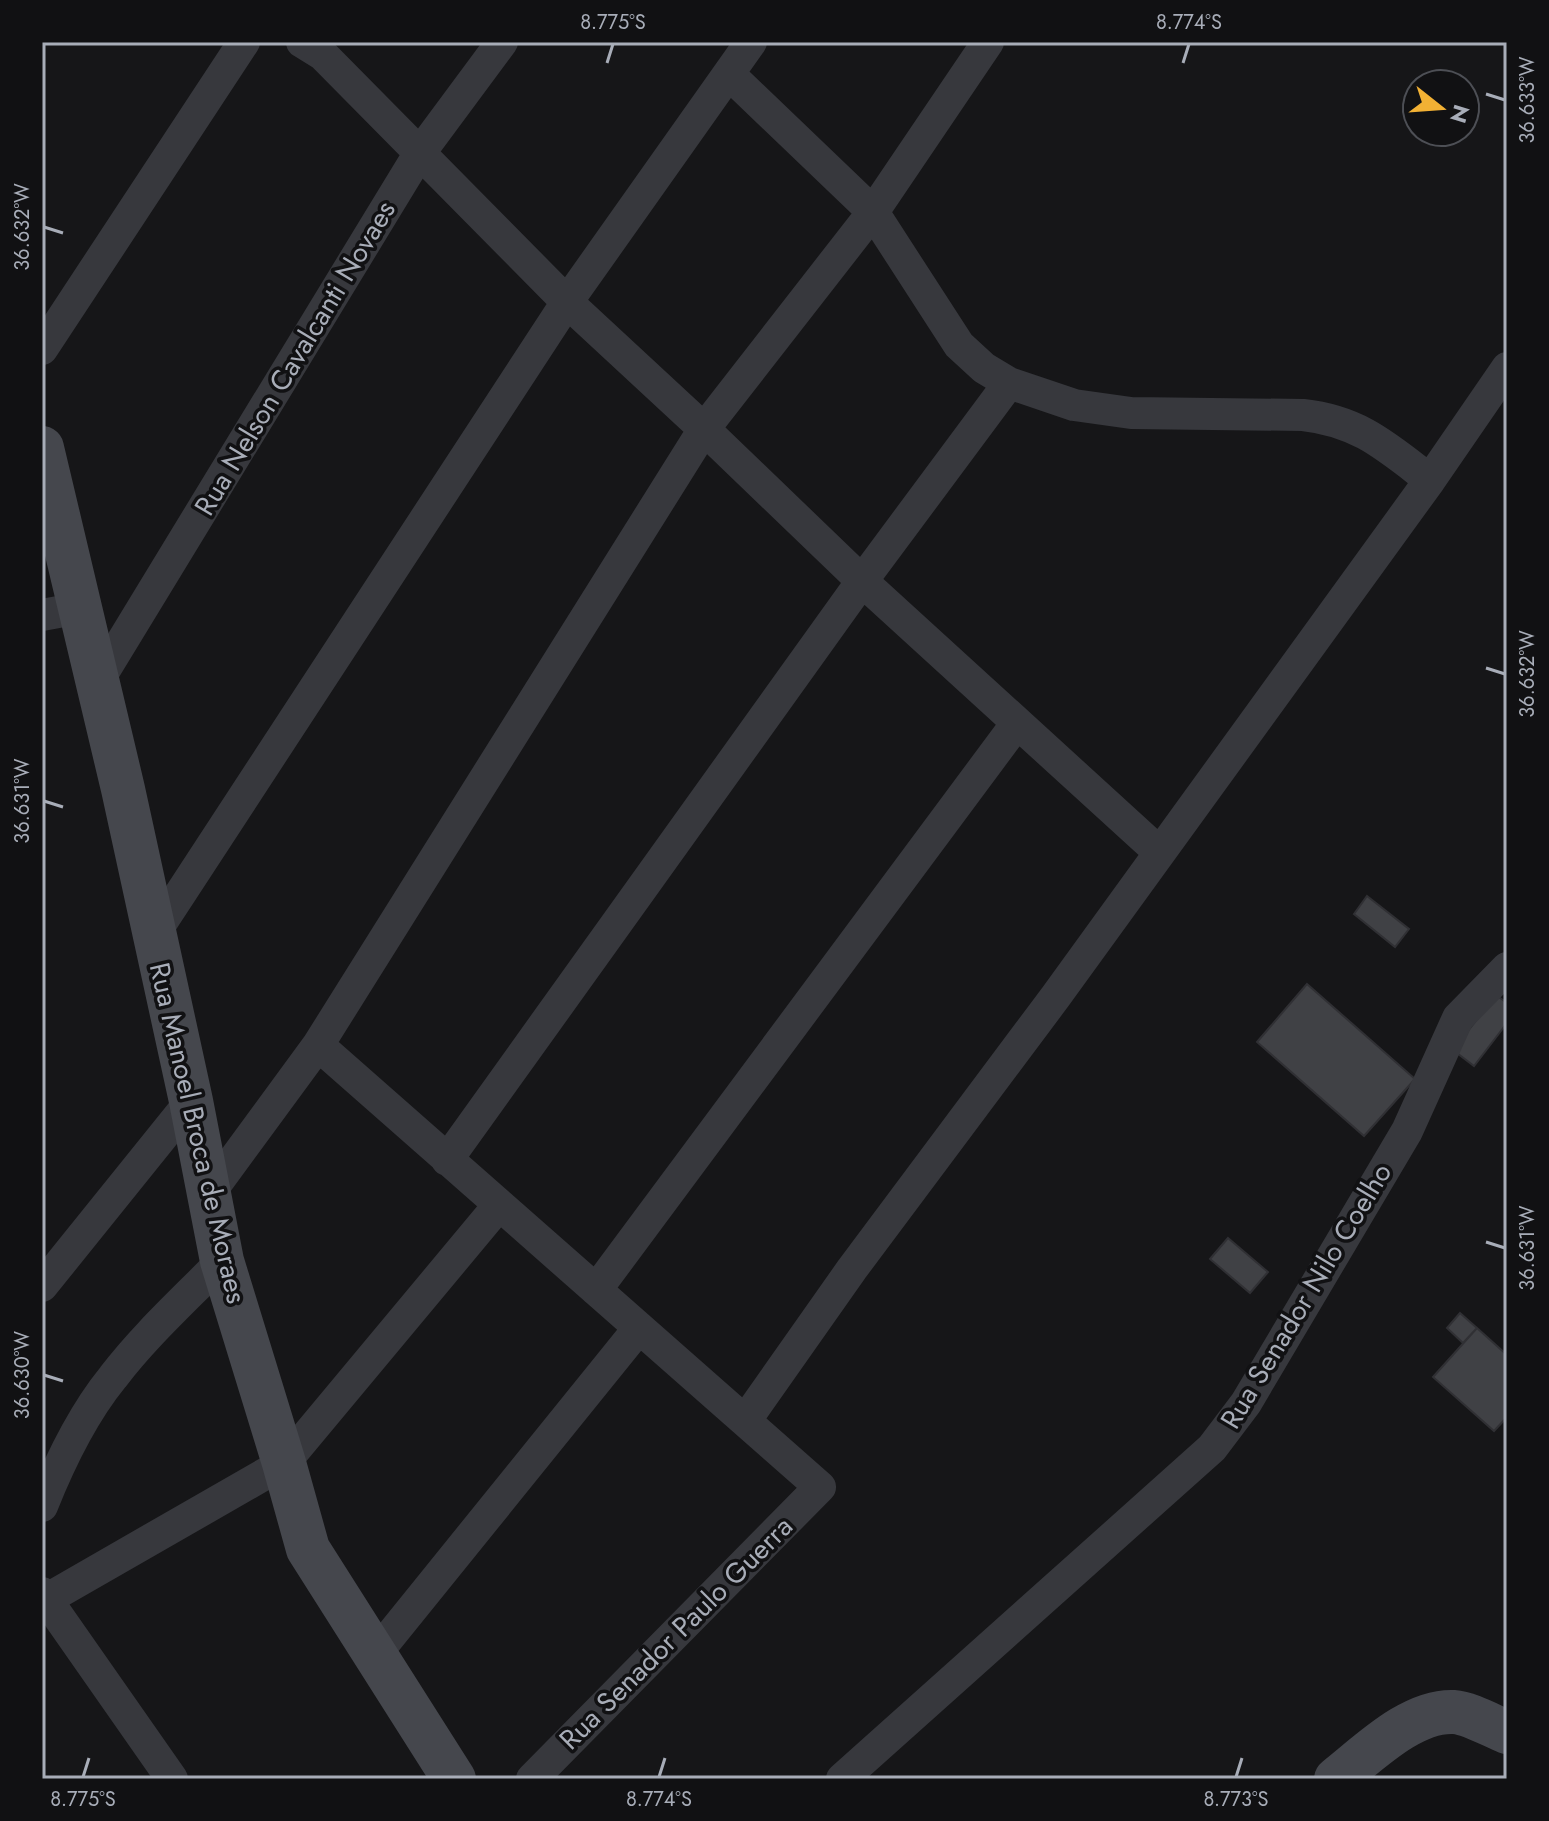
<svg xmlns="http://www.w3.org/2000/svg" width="1549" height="1821" font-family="Jost,sans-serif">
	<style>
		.building { fill: #404145; stroke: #303034; stroke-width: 2 }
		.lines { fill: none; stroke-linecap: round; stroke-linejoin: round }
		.street { stroke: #37383d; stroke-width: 32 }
		.secondary { stroke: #45474d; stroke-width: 44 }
		.ticks { fill: none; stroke: #a8adb8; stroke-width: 3 }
		.labels { text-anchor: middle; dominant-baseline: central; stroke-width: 7; stroke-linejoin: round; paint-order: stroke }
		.street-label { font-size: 28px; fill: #a8adb8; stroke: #111113 }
		.neatline { fill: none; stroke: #a8adb8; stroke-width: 3 }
		.ticks-label { font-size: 20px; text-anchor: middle; fill: #a8adb8 }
	</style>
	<rect width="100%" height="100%" fill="#161618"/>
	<!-- building -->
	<path class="building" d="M1367,896L1409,929L1395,947L1354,914Z
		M1307,984L1415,1079L1364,1136L1257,1042Z
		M1496,995L1507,1003V1023L1474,1066L1453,1050Z
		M1228,1238L1268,1272L1250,1293L1210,1259Z
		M1460,1313L1477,1328L1463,1343L1447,1328Z
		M1477,1328L1507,1355V1417L1494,1431L1433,1377Z"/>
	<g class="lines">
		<!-- street -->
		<path class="street" d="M302,42L323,55L567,302L704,429L862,581L1159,852
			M729,74L873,212L959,345L984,368L1009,383L1074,405L1131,413L1303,415C1359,421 1387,447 1430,480L1507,368
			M42,349L244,42
			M42,615L80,608
			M98,681L419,154L502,42
			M154,934L567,302L751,42
			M318,1045L820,1487L532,1779
			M447,1160L862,581L1009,383
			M208,1195L318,1045L704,429L873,212L988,42
			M42,1286L191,1101
			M596,1290L1017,723
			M745,1421L852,1269L1056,996L1430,480
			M42,1506C60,1461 82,1415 113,1377C145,1335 185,1299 222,1261
			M42,1593L172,1779
			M42,1602L284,1463L499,1205
			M374,1656L639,1328
			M842,1779L1212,1448L1246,1403L1407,1131L1458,1018L1507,968"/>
		<!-- secondary -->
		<path class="secondary" d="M42,448L123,789L191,1101L222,1261L284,1463L308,1549L454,1779
			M1336,1779C1368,1754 1411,1710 1454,1712C1469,1713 1492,1726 1507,1732"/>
	</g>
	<!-- ticks -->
	<path class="ticks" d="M607,63L613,44M1183,63L1189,44M1486,94L1505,100M44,227L63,233M1486,668L1505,674M44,801L63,807M1486,1242L1505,1248M44,1375L63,1381M83,1777L89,1758M659,1777L665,1758M1236,1777L1242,1758"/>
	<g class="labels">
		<!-- street labels -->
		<g class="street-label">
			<text transform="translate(295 358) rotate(-59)">Rua Nelson Cavalcanti Novaes</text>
			<text transform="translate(198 1133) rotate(77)">Rua Manoel Broca de Moraes</text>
			<text transform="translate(1306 1296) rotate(-59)">Rua Senador Nilo Coelho</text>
			<text transform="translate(676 1633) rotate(-45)">Rua Senador Paulo Guerra</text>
		</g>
	</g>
	<!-- border -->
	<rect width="1549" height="1821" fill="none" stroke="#111113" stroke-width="88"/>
	<!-- north arrow -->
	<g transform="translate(1441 108) rotate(107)"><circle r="38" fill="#111113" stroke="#4d4f55" stroke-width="2"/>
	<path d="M0-6L14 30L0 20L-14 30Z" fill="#f2b134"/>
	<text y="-12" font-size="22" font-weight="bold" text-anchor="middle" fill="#a8adb8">N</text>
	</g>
	<rect x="44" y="44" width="1461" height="1733" class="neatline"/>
	<g class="ticks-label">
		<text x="613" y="29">8.775°S</text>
		<text x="1189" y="29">8.774°S</text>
		<text transform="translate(1527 100) rotate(-90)" y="7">36.633°W</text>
		<text transform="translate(22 227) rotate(-90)" y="7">36.632°W</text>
		<text transform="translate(1527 674) rotate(-90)" y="7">36.632°W</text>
		<text transform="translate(22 801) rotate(-90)" y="7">36.631°W</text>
		<text transform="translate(1527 1248) rotate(-90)" y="7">36.631°W</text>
		<text transform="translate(22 1375) rotate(-90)" y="7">36.630°W</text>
		<text x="83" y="1806">8.775°S</text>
		<text x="659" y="1806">8.774°S</text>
		<text x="1236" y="1806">8.773°S</text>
	</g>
</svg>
